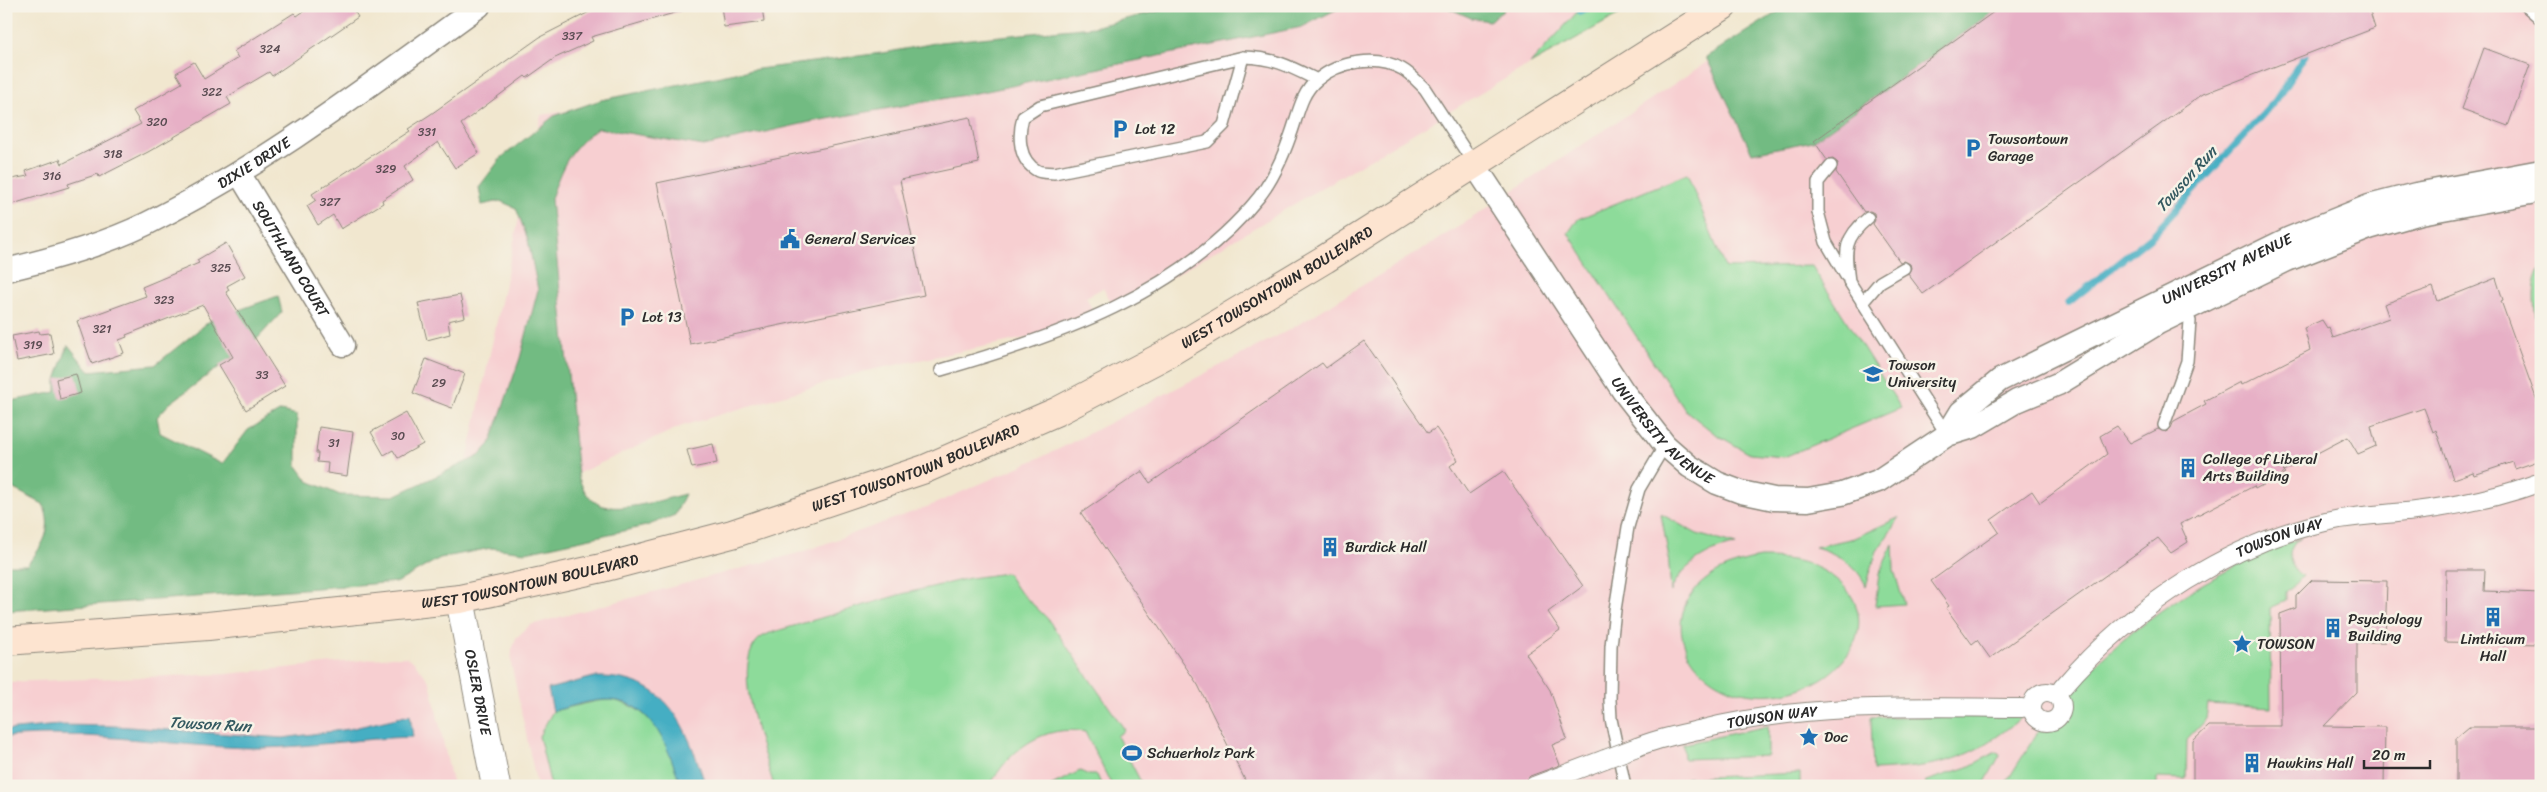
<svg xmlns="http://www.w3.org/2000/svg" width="2547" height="792" font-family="Sriracha,sans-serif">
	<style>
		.built { fill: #f7cfd1 }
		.green { fill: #8ddb9a; stroke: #5c8362 }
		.forest { fill: #72bb82; stroke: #4e7356 }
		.water { fill: #44aec3; stroke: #386c77 }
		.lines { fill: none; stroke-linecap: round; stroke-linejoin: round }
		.stream { stroke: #44aec3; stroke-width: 7 }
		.building { fill: #e7b0c6 }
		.service-casing { stroke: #8e897d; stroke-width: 14 }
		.pedestrian-casing { stroke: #8e897d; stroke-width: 20 }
		.minor-casing { stroke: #8e897d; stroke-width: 25 }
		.tertiary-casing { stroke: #8e897d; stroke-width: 30 }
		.secondary-casing { stroke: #8e897d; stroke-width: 30 }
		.service { stroke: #fff; stroke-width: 11 }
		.pedestrian { stroke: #fff; stroke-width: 18 }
		.minor { stroke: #fff; stroke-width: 22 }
		.tertiary { stroke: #fff; stroke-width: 28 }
		.secondary { stroke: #fde4d0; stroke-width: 28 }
		.pedestrian-bridge-casing { stroke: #8e897d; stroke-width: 20; stroke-linecap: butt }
		.pedestrian-bridge { stroke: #fff; stroke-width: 18 }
		.labels { text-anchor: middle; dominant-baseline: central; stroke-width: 5; stroke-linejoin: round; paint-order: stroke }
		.number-label { font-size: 12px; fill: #5a4c52 }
		.poi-label { font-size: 15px; fill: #2b2b2b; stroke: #f7f3e8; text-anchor: start }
		.street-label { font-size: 15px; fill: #2b2b2b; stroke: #f7f3e8 }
		.water-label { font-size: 16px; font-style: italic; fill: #345960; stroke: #f7f3e8 }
	</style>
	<rect width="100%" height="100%" fill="#f7f3e8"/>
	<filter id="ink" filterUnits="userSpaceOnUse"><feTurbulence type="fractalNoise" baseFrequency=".02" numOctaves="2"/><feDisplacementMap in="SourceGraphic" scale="10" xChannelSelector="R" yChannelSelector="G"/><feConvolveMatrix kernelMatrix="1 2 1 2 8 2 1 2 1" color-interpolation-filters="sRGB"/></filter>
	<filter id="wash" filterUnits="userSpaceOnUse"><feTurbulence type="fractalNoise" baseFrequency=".0096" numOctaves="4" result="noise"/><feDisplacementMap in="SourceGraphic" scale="20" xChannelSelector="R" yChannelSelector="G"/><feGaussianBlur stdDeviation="1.12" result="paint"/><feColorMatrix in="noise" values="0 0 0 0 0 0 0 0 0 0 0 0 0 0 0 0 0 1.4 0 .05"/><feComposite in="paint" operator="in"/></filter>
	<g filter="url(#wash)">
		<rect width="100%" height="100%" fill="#f1e7cf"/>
		<!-- built -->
		<path class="built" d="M1262,6H1578L1580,9L1530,64L1116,310L1103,288L1086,297L1095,315L1060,331L866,371L682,426L452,531L541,115Z
			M1791,6H2541V786H537L511,663L512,650L516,638L530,625L802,552L932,505L1057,450L1291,329L1463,224Z
			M392,657H406L414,662L430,682L453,786H6V682L227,674Z"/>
		<!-- green -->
		<path class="green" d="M1578,6H1634L1530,64L1580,9Z
			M1687,174L1725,268L1812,266L1901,408L1784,457L1750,454L1714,433L1685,410L1568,233L1578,219Z
			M2541,268V337C2535,316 2529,288 2541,268Z
			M1661,514L1697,534L1736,545C1712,547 1677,568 1671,592L1668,553Z
			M1900,517L1877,551L1866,586C1858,566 1835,552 1815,547L1854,538Z
			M2301,538C2285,548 2287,567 2303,576L2286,592V601L2270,608L2271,708L2208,704L2206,719L2187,739L2186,779L2157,778V786H2004L2039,730C2062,735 2076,714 2067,694C2135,620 2208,573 2301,538Z
			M1893,544L1894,570L1904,604L1875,606L1879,574Z
			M1760,558C1781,558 1803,559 1822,570C1890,607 1854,676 1792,691C1682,718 1625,582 1760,558Z
			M1007,573L1017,589L1047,618L1125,730L1117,736L1143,786H1112L1085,732C1045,723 1007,751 990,786H774C764,751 731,671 757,641C760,637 766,635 770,633L902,594L970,578Z
			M611,700C657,708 668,746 681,786H551L539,736L553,711L597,701Z
			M2023,716C1971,761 1940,767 1873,770L1871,717Z
			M1768,726V756L1684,759L1683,744Z
			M1996,752L1999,753L2000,755L1983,786H1927L1925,784L1926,781L1968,767Z
			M1080,771L1089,775H1097L1102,786H1050Z
			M1800,773V786H1686V778Z"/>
		<!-- forest -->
		<path class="forest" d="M1179,6H1343L1302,27L987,91L810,122L704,146L598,128C570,147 561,168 551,199L578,476C582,486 585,495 595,502C613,516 664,499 685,494L675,515L646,526L526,552L491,548L440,558L398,582L6,611V565H27C43,545 54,530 43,504L6,485V402L56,392V380L68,345L89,371L155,365L211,320L278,296L282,312L257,339L169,404L157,417L160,433L222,464L248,430L281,411L297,415V466L308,481L340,495L394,496L479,456L490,444L520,358L538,290L528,240L516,208L500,201L482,205L479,187L501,158L554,116L601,100L751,70L889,52L940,42L1093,27Z
			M1444,6H1505L1503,11L1489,21L1471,18Z
			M1787,6H2002L1813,141L1752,153L1706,57Z"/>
		<!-- water -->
		<path class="water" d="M594,677C669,675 685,724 706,786H681C669,751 654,702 610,700C591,699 571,707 553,711L548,689Z
			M410,715L413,737C362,738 312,747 261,748C176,748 91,729 6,737V730L58,725L115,726L283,738L349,729Z"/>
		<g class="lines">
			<!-- stream -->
			<path class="stream" d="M1580,11L1591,6
				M2068,303L2152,236L2276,100L2305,55"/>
		</g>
		<g id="blocks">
			<!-- building -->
			<path class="building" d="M311,6H351L358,17L272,76L269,72L227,97L231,104L148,152L99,177L98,174L68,184L69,187L6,206V180L28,176L26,171L60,159L62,164L141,124L133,111L182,83L176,73L194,62L204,79L238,58L234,51L294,13L297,16Z
				M601,6H681V11L591,37L593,41L555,58L527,78L525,76L461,124L479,153L455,168L438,142L405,166L413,180L382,200L383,203L341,229L333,215L318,225L307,206L316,200L312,194L410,131L408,129L431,114L540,37Z
				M721,6H762L764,22L724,27Z
				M2002,6H2368L2375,28L2203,94L1923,294L1908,274L1911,268L1910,264L1904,261L1900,262L1873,224L1875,220L1874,213L1870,211L1864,212L1836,172L1838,163L1833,159L1827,160L1814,141Z
				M2484,48L2530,65L2508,126L2462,109Z
				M970,117L979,163L900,180L924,295L690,344L657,183Z
				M226,243L245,276L227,286L229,290L226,292L285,386L246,410L219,365L233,357L203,305L126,335L127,337L119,340L124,353L92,364L77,321L146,296L142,287L199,263L197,260Z
				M2496,278L2503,300L2501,301L2541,412V460L2515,469L2513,462L2474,475L2473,472L2453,479L2436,430L2433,432L2424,408L2371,426L2376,446L2358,454L2348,437L2283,471L2285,473L2255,489L2254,486L2180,524L2188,542L2171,553L2158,538L1990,658L1977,640L1972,644L1946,608L1949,606L1931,581L1999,532L1991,520L2032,491L2040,503L2107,454L2100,436L2117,426L2130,443L2158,429L2166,432L2171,428L2174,421L2206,404L2204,401L2240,382L2241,385L2310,350L2304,328L2322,320L2327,328L2329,327L2333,338L2389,318L2384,304L2433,287L2438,301Z
				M460,295L465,317L448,321L450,334L427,340L418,303Z
				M39,331L40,334L50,333L54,354L17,361L12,336Z
				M1364,341L1428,433L1436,428L1458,460L1450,466L1469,494L1503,471L1583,586L1548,612L1560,630L1526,654L1550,690L1567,739L1552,745L1560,765L1530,776L1524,783L1517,786H1248L1198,685L1081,513L1142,471L1150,483L1322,363L1326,368Z
				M426,359L465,374L452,408L413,393Z
				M76,374L81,393L60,399L56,379Z
				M406,413L423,444L398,458L393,450L384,455L371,432Z
				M319,427L353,432L347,476L327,473L328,463L317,462L318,453H316Z
				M713,444L717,463L692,468L687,450Z
				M2446,570H2485L2484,591L2541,593V644L2445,642Z
				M2312,580L2387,581L2385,642H2357V692L2324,726L2385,727L2384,786H2193V741L2209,726H2281L2280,614L2296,608V596Z
				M2469,727H2541V786H2456V738Z"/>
		</g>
	</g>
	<g filter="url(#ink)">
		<use href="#blocks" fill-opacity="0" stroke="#8e897d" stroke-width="1"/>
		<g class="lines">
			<defs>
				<path id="service" d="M2526,6L2541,19
					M1243,57L1224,125L1207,142L1054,173C1049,172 1042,173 1038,171C1018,161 1018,135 1023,117L1040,106L1243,57C1275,58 1289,66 1317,80
					M1831,166L1818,182V212L1826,242L1846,276
					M1868,218C1843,239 1845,250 1849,281L1947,435
					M1862,303L1880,282L1904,268
					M941,370C1056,337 1181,294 1259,197C1272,181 1284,154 1291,134C1298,115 1301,93 1317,80C1339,61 1377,55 1402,69C1411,74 1418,82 1425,89L1474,164
					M2164,425L2187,361L2190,321L2183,306
					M1625,786L1611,719L1610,700L1611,646L1615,610L1628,527L1639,489L1665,445"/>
				<g id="pedestrian">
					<path id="s1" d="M2062,688C2131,607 2233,539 2340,519C2365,515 2390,514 2415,511C2458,506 2500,497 2541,482"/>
					<circle cx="2047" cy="707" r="15"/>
					<path id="s2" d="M1637,747C1658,738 1681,734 1703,729C1808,703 1914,707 2022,708"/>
					<path d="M1534,786L1605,759"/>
				</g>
				<g id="minor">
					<path id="s3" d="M1474,164L1623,391L1665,445L1689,466L1717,483L1741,492L1774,499L1808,500L1842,494L1878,481L1947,435L1973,427L2017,401L2058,384L2158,323L2287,260L2369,228L2421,213L2541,191"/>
					<path id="s4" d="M239,173L343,345"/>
					<path id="s5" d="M6,270C53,259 103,245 146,224C266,165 371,84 479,6"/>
					<path id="s6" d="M1947,435L1961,412L2000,380L2290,238L2369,206L2416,194L2541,171"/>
				</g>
				<g id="tertiary">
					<path id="s7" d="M460,599L496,786"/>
				</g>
				<g id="secondary">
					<path id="s8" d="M6,641L208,626L460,599L602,568L732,534L925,469L1058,411L1165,355L1325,259L1723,6"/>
				</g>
			</defs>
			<!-- service casing -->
			<use href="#service" class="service-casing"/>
			<!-- pedestrian casing -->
			<use href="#pedestrian" class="pedestrian-casing"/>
			<!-- minor casing -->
			<use href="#minor" class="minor-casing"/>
			<!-- tertiary casing -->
			<use href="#tertiary" class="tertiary-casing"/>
			<!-- secondary casing -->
			<use href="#secondary" class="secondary-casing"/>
			<!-- service -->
			<use href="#service" class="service"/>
			<!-- pedestrian -->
			<use href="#pedestrian" class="pedestrian"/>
			<!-- minor -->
			<use href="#minor" class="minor"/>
			<!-- tertiary -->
			<use href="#tertiary" class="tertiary"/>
			<!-- secondary -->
			<use href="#secondary" class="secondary"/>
			<defs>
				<path id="pedestrian-bridge" d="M1605,759L1637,747"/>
			</defs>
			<!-- pedestrian-bridge casing -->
			<use href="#pedestrian-bridge" class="pedestrian-bridge-casing"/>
			<!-- pedestrian-bridge -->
			<use href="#pedestrian-bridge" class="pedestrian-bridge"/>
		</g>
	</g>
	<!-- icons -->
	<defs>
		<symbol id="parking-bare" viewBox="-9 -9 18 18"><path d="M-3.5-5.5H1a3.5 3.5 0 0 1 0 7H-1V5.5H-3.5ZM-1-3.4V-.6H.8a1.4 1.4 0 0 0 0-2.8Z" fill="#1f6fb2" stroke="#f7f3e8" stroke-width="2.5" paint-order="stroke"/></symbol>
		<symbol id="civic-bare" viewBox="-9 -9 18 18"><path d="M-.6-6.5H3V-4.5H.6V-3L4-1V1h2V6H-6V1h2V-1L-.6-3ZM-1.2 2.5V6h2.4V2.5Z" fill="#1f6fb2" stroke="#f7f3e8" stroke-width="2.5" paint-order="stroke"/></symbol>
		<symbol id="university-bare" viewBox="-9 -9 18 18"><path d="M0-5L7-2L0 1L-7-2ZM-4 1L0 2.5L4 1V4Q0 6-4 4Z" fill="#1f6fb2" stroke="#f7f3e8" stroke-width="2.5" paint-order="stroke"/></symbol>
		<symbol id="building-bare" viewBox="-9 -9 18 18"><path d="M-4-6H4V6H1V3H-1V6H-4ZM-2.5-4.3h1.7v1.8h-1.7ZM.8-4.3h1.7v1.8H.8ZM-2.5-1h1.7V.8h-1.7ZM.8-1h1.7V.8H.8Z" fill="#1f6fb2" stroke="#f7f3e8" stroke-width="2.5" paint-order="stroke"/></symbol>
		<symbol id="sight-bare" viewBox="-9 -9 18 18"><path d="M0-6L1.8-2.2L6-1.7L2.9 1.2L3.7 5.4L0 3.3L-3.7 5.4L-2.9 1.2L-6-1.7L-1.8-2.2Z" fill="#1f6fb2" stroke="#f7f3e8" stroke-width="2.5" paint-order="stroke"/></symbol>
		<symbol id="stadium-bare" viewBox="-9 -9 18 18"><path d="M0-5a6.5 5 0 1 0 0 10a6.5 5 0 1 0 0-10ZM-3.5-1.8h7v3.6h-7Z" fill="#1f6fb2" stroke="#f7f3e8" stroke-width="2.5" paint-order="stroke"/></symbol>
	</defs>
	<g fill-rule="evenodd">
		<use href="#parking-bare" x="1106" y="115" width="28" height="28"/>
		<use href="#parking-bare" x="1959" y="134" width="28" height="28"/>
		<use href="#civic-bare" x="776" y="225" width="28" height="28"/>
		<use href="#parking-bare" x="613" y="303" width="28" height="28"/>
		<use href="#university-bare" x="1859" y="360" width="28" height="28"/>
		<use href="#building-bare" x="2174" y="454" width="28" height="28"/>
		<use href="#building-bare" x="1316" y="533" width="28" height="28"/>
		<use href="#building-bare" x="2479" y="603" width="28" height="28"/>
		<use href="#building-bare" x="2319" y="614" width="28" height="28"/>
		<use href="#sight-bare" x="2228" y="630" width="28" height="28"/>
		<use href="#sight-bare" x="1795" y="723" width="28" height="28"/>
		<use href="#stadium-bare" x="1118" y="739" width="28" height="28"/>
		<use href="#building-bare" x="2238" y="749" width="28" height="28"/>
	</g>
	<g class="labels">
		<!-- number labels -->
		<g class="number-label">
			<text x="572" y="36">337</text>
			<text x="270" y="49">324</text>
			<text x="212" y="92">322</text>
			<text x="157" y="122">320</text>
			<text x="427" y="132">331</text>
			<text x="113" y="154">318</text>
			<text x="386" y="169">329</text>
			<text x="52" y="176">316</text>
			<text x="330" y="202">327</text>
			<text x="221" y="268">325</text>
			<text x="164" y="300">323</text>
			<text x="102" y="329">321</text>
			<text x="33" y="345">319</text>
			<text x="262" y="375">33</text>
			<text x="439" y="383">29</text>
			<text x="398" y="436">30</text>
			<text x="334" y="443">31</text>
		</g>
		<!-- poi labels -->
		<g class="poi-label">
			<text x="1135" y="129">Lot 12</text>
			<text x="1988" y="139">Towsontown<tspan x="1988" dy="17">Garage</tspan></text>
			<text x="805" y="239">General Services</text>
			<text x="642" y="317">Lot 13</text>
			<text x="1888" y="365">Towson<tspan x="1888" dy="17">University</tspan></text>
			<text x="2203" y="459">College of Liberal<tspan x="2203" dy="17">Arts Building</tspan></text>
			<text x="1345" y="547">Burdick Hall</text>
			<text x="2348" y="619">Psychology<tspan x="2348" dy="17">Building</tspan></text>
			<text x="2493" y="639" text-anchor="middle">Linthicum<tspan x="2493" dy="17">Hall</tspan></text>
			<text x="2257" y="644">TOWSON</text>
			<text x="1824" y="737">Doc</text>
			<text x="1147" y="753">Schuerholz Park</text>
			<text x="2267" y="763">Hawkins Hall</text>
		</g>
		<!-- street labels -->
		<g class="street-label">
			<text stroke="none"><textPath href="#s5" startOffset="272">DIXIE DRIVE</textPath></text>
			<text stroke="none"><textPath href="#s4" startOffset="100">SOUTHLAND COURT</textPath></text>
			<text stroke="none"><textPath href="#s6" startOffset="330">UNIVERSITY AVENUE</textPath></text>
			<text stroke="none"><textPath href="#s8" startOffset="1336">WEST TOWSONTOWN BOULEVARD</textPath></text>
			<text stroke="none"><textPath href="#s3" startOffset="328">UNIVERSITY AVENUE</textPath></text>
			<text stroke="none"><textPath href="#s8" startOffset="931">WEST TOWSONTOWN BOULEVARD</textPath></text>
			<text stroke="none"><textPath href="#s1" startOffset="268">TOWSON WAY</textPath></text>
			<text stroke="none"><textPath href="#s8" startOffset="528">WEST TOWSONTOWN BOULEVARD</textPath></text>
			<text stroke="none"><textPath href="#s7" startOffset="95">OSLER DRIVE</textPath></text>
			<text stroke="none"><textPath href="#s2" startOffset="139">TOWSON WAY</textPath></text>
		</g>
		<!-- water labels -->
		<g class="water-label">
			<text transform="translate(2186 179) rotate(-48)">Towson Run</text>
			<text transform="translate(210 724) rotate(3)">Towson Run</text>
		</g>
	</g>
	<!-- margin -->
	<rect width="2547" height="792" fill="none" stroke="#f7f3e8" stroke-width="25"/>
	<!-- scale -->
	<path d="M2364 760v8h66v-8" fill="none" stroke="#2b2b2b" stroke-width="2.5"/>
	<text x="2372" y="760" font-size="15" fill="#2b2b2b" stroke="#f7f3e8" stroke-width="4" paint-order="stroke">20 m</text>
</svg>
